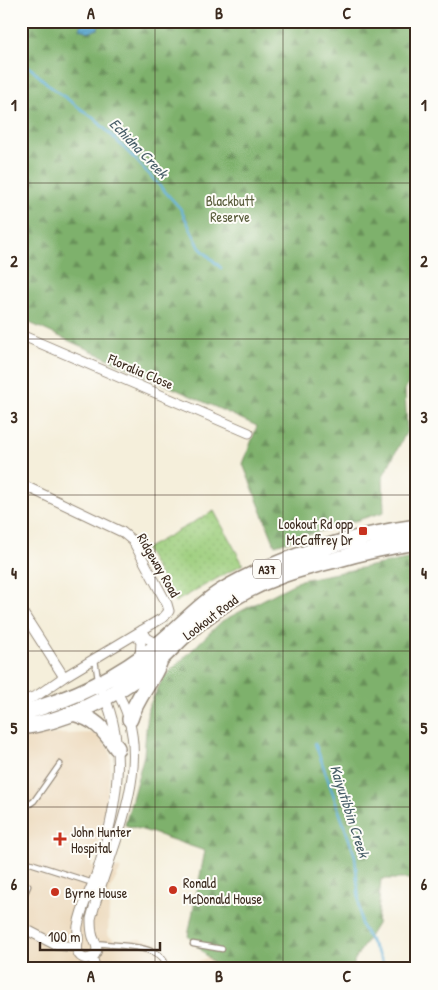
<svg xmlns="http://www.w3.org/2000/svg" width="438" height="990" font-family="'Patrick Hand',sans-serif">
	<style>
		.built { fill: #ecd8ba }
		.forest { fill: url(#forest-firs); stroke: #5c6e45 }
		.park { fill: url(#park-dots); stroke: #6c7c4e }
		.water { fill: url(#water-rules); stroke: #4c6c7a }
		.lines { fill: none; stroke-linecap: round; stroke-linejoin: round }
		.stream { stroke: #5cadd7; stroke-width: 2.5 }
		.lane-casing { stroke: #988c7c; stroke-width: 7 }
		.street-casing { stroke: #988c7c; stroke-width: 11 }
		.highway-casing { stroke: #988c7c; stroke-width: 18 }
		.lane { stroke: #fff; stroke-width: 4.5 }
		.street { stroke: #fff; stroke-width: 9 }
		.highway { stroke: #fff; stroke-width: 15 }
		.grid { fill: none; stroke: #3b2a1e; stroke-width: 1; stroke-opacity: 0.55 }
		.poi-dot { fill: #c8321e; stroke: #fdfcf7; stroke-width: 2 }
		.labels { text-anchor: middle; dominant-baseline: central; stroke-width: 4; stroke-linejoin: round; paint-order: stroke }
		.shield { fill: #fdfcf7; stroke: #75695f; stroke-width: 1 }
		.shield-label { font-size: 12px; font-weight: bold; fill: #3b2a1e }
		.park-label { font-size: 14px; fill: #585b3a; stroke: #fdfcf7 }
		.street-label { font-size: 14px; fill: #3b2a1e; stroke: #fdfcf7 }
		.poi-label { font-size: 14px; fill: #3b2a1e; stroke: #fdfcf7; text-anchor: start }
		.water-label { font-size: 15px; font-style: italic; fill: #485e68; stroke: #fdfcf7 }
		.neatline { fill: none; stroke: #3b2a1e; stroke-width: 2 }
		.grid-label { font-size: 16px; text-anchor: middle; font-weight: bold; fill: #3b2a1e }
	</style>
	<defs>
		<pattern id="forest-firs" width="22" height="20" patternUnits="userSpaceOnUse" patternTransform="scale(1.25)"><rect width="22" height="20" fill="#7eb16c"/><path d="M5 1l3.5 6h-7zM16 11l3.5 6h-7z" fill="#689058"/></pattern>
		<pattern id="park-dots" width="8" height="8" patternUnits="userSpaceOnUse" patternTransform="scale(1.25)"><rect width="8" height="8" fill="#9dce7d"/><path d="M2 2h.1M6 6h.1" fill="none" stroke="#88b16c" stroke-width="1.8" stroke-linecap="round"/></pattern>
		<pattern id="water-rules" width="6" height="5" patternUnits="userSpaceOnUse" patternTransform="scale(1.25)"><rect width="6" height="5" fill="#5cadd7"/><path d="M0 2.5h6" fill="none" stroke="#4d8dae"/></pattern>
	</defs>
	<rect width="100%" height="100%" fill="#fdfcf7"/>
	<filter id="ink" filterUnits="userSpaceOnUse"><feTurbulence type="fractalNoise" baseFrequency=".02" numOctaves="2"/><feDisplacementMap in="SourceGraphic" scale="10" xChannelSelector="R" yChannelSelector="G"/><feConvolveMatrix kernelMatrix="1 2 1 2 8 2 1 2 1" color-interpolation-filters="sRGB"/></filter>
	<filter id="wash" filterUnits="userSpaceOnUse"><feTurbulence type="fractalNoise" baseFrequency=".0096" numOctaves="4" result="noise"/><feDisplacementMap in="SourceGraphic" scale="20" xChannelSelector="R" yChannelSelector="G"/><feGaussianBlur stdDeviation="1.12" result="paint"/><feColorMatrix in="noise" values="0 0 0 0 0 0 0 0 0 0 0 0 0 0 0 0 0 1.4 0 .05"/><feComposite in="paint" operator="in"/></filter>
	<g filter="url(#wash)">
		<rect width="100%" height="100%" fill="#f5efdb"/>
		<!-- built -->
		<path class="built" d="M91,733L100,736L110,751L111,760L105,812L91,866L121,869L110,889L108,934L110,937L116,940L141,939L160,944L178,969H21V736Z
			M221,951L237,969H182Z"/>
		<!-- forest -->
		<path class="forest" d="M21,21H417V364L405,390L407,431L383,476L384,512L275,545L243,464L257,426L21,319Z
			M417,557V879H381L377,924L354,961V969H219L188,936L205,851L153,833L125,825L144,755L148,708L163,678L222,621L301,580Z"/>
		<!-- park -->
		<path class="park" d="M214,511L243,564L175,602L145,549Z"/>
		<!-- water -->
		<path class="water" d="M82,21H96L99,23L98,29L90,32L79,29Z"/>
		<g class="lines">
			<!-- stream -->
			<path class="stream" d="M21,63L28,66L51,87L96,120L135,159L180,208L200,248L221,268
				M315,743L355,856L361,925L387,969"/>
		</g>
	</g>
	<g filter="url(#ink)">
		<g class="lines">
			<defs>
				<path id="lane" d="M95,659L98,680
					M21,810L34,801L60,764
					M21,860L93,883
					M21,882L28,886L22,900
					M96,943C114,946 149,944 162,958C165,961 166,966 168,969
					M193,944L222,949"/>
				<path id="street" d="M21,335L249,433
					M21,484L122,532L133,541L167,604L169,611L164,617L64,677L38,695L21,702
					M21,610L64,677
					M142,630L147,638L159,645
					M136,635L141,642L140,658
					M98,684C131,742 116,812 97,872C91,890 81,907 78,926C77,931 79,936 78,941C77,950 76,956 86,959L93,957C100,949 96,945 93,937C91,931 91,925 91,919C109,847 161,760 115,689
					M25,931H29L56,945L76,947
					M92,957L96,969"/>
				<path id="highway" d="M21,713C71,700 119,677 159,644C180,627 198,606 220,592C274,559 354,535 417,527
					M73,713C96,719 103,729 117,748
					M130,719C136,698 151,683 159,663
					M21,727C68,721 114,696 151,667C163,658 173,646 184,636C199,622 215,610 232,599C266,578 298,569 335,560C362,552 389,546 417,542"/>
			</defs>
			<!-- lane casing -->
			<use href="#lane" class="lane-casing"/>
			<!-- street casing -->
			<use href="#street" class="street-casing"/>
			<!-- highway casing -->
			<use href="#highway" class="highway-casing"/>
			<!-- lane -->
			<use href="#lane" class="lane"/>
			<!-- street -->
			<use href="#street" class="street"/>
			<!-- highway -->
			<use href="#highway" class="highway"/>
		</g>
	</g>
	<!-- grid -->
	<path class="grid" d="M155,21V969M283,21V969M21,183H417M21,339H417M21,495H417M21,651H417M21,807H417"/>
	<!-- markers -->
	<g class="poi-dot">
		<rect x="358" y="526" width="10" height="10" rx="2.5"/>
		<path d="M57.5 831.5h5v5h5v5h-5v5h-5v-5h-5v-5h5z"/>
		<circle cx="173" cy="890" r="5"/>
		<circle cx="55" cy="892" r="5"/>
	</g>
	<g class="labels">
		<!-- shield labels -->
		<rect class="shield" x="253" y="559.5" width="28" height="19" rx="4"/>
		<g class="shield-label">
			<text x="267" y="569">A37</text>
		</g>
		<!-- park labels -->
		<g class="park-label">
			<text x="230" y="200">Blackbutt<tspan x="230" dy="16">Reserve</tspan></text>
		</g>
		<!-- street labels -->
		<g class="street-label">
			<text transform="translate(141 371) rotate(23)">Floralia Close</text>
			<text transform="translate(159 565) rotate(60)">Ridgeway Road</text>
			<text transform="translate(210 617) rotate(-37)">Lookout Road</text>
		</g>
		<!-- poi labels -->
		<g class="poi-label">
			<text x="353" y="523" text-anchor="end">Lookout Rd opp<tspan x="353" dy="16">McCaffrey Dr</tspan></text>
			<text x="71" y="831">John Hunter<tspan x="71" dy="16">Hospital</tspan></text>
			<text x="183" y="882">Ronald<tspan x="183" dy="16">McDonald House</tspan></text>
			<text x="65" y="892">Byrne House</text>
		</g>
		<!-- water labels -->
		<g class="water-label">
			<text transform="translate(139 148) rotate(46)">Echidna Creek</text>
			<text transform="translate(350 811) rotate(72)">Kaiyutibbin Creek</text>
		</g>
	</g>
	<!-- margin -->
	<rect width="438" height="990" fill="none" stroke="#fdfcf7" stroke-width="55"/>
	<!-- scale -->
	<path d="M40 942v8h120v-8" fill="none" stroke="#3b2a1e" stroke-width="2.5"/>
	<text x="48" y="942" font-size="15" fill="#3b2a1e" stroke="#fdfcf7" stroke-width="4" paint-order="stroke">100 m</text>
	<rect x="28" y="28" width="382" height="934" class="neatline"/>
	<g class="grid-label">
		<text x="91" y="19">A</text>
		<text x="219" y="19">B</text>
		<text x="347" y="19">C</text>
		<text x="14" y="111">1</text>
		<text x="424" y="111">1</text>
		<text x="14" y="267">2</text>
		<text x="424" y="267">2</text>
		<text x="14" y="423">3</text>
		<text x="424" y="423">3</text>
		<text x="14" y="579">4</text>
		<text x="424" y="579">4</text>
		<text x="14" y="734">5</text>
		<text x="424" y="734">5</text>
		<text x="14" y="890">6</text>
		<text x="424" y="890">6</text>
		<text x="91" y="982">A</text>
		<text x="219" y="982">B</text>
		<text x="347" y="982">C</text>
	</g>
</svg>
